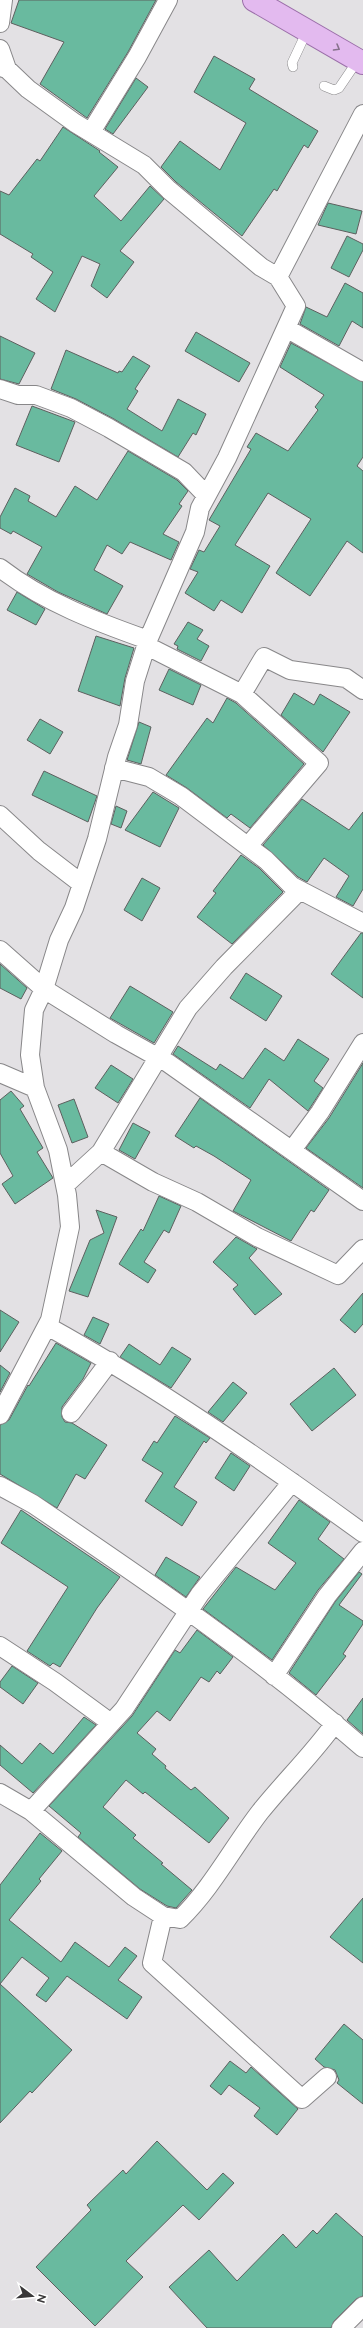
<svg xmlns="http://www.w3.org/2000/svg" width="363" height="2328" font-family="Raleway,sans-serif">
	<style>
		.building { fill: #69ba9f; stroke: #5d605f }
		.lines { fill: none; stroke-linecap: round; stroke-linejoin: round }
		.service-casing { stroke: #888789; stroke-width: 10 }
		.minor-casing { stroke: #888789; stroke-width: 20 }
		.primary-casing { stroke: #9b6fa9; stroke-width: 24 }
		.service { stroke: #fff; stroke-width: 9 }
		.minor { stroke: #fff; stroke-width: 18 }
		.primary { stroke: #e3baef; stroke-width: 22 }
		.oneway { stroke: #86728b }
	</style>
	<rect width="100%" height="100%" fill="#e3e1e4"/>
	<!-- building -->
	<path class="building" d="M19,0H156L128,52L87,118L40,84L64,42L11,23Z
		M214,56L255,79L249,89L318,131L308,148L304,145L277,191L274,189L242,236L176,182L161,167L180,141L220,170L246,123L194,92Z
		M136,78L148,87L113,134L105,129Z
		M63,127L100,151L99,152L118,167L94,196L121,221L150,186L164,199L120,251L134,262L107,298L91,286L100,264L82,256L55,312L36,299L53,272L31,257L33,254L0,234V191L9,195L37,159L40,161Z
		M328,203L362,211L356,234L318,225Z
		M347,236L363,244V250L349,277L331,268Z
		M345,283L363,293V328L352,321L339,346L300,324L306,307L327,317Z
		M196,332L250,363L239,382L185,351Z
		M0,336L35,353L19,384L0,379Z
		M291,343L363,382V457L357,466L363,471V553L347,541L310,596L276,573L311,519L268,493L235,545L270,566L242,613L221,600L214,611L185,593L198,572L190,569L199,550L204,552L220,526L209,520L251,449L247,447L256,433L288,451L318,410L315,407L324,395L280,367Z
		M66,350L118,373L119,371L122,372L133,356L150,366L135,389L138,391L127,409L162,431L178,399L206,414L196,435L193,433L178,457L114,419L76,399L51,389Z
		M32,406L75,422L59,462L16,445Z
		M128,451L177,480L188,491L179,504L182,506L163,534L179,542L171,560L130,542L122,554L107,545L94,570L123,586L107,614L58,592L27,574L42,547L13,531L11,534L0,528V517L15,488L30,496L28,501L56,517L75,486L97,500Z
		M17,592L45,609L36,625L7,610Z
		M188,622L203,630L197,639L209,646L201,661L177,649L178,646L174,644Z
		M96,636L134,648L125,678L120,706L78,691Z
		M169,669L201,685L193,705L159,690Z
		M294,693L314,705L320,694L350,712L323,752L281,715Z
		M227,698L236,703L304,764L250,828L231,814L227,818L187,788L166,775L207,718L213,723Z
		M40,719L63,732L50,754L27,740Z
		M139,722L151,727L141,764L127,760Z
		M44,771L97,796L88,822L32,795Z
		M153,792L179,808L160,847L125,830Z
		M302,799L349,830L363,812V889L353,906L336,897L349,876L324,858L307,882L298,877L263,845Z
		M116,806L127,811L121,828L111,824Z
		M241,855L259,868L283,892L232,944L197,917L216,893L213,891Z
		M142,878L160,888L142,921L124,910Z
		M361,933H363V998L331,974Z
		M0,964L27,988L21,999L0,988Z
		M246,973L282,996L266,1021L230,998Z
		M130,986L173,1012L154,1043L110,1018Z
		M298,1039L329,1059L314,1081L323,1088L308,1111L269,1079L250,1108L173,1054L178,1046L216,1070L220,1064L243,1079L265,1048L284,1061Z
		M363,1063V1188L306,1148L329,1118Z
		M111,1065L133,1079L118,1103L95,1088Z
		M11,1091L24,1106L20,1109L43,1148L37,1152L53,1178L15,1204L2,1184L13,1176L0,1153V1100Z
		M200,1098L329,1190L314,1212L311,1210L291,1241L233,1211L251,1180L214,1156L196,1146L194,1148L175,1136Z
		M74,1099L88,1137L72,1143L58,1105Z
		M133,1123L150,1132L135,1159L119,1150Z
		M159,1196L181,1206L169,1233L164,1230L144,1262L156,1270L148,1283L119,1264L141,1229L143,1231Z
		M96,1210L117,1217L88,1297L69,1291L90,1240L104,1233Z
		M236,1237L257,1249L249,1258L282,1294L255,1315L233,1289L238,1285L213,1262Z
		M363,1293V1324L355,1333L340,1320Z
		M0,1310L19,1322L0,1352Z
		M93,1317L109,1324L100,1344L84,1335Z
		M56,1343L91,1363L83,1379L62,1407V1417L65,1422L72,1423L107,1445L85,1479L76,1474L57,1508L0,1474V1425L9,1420L28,1385L29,1386Z
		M129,1344L160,1365L172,1347L191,1359L171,1388L120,1357Z
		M0,1365L10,1373L0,1392Z
		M334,1368L356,1395L312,1431L290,1404Z
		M233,1382L247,1393L223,1422L208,1412Z
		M175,1416L210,1438L206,1443L204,1441L174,1487L197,1502L182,1526L145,1501L163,1473L142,1460L154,1441L157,1443Z
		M231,1453L250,1466L234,1491L215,1478Z
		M299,1500L330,1522L318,1539L344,1559L318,1590L272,1660L203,1609L236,1567L275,1590L296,1563L268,1543Z
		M21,1510L120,1577L97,1608L60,1667L53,1663L50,1666L27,1651L68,1587L1,1543Z
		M166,1557L200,1577L186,1597L155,1575Z
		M359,1572L362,1574L339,1605L363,1621V1624L343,1654L346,1656L316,1695L289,1673L335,1602Z
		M197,1630L233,1657L220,1674L217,1671L209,1682L201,1677L170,1721L157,1711L137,1733L156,1749L152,1754L166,1766L165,1768L191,1790L195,1787L229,1818L209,1843L145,1792L143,1794L126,1780L103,1807L136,1835L133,1838L163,1863L161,1864L192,1890L176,1908L167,1906L140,1889L78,1837L81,1833L49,1806L132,1716L175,1650L180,1653Z
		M12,1666L38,1683L23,1704L0,1687V1682Z
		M363,1698V1734L347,1720Z
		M84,1717L96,1725L33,1793L0,1765V1745L22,1764L40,1743L53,1754Z
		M40,1833L62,1851L39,1879L41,1881L9,1920L61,1962L75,1942L109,1967L125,1947L137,1956L118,1980L142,1997L127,2019L67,1976L46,2002L36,1995L49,1978L22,1957L0,1984L72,2050L32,2093L30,2091L0,2123V1885Z
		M363,1898V1963L330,1937Z
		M344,2024L363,2040V2104L337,2083L339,2080L335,2070L324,2067L315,2059Z
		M230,2061L246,2073L251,2067L298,2109L277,2135L254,2116L260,2108L229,2085L221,2095L210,2086Z
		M157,2141L207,2190L223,2173L234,2183L199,2220L183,2205L126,2261L143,2277L95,2326L36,2267L91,2210L87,2205L123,2170L126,2174Z
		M336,2213L363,2237V2296L356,2299L334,2321L331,2328H207L169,2287L209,2250L237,2281L283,2234L296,2248L313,2230L317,2234Z"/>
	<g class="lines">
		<defs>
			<path id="service" d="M293,67L292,63L307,31
				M324,86L334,90L339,88L358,60"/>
			<path id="minor" d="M0,23L3,0
				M0,49L7,69
				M0,67L7,69L28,89L75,123L144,165L169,190L261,267L278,277L296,306L227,458L200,508L195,532L148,640L135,681L128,725L117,757L97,839L74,908L59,940L44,989L34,1010L30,1055L35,1088L58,1150L67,1195L70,1227L50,1320L0,1415
				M91,132L137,57L168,0
				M278,277L363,114
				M286,328L363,372
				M0,389L18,395H36L71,408L109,428L184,472L206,495
				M0,568C44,602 97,622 148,640
				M147,646L242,694L319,763L248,846
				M242,694L264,657L290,670L346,678L363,690
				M114,768L149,777L181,796L266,860L292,886L363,923
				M0,815L39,851L82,884
				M0,950L44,989L116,1034L168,1063L363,1201
				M0,1073L35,1088
				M292,1150L320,1112L363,1043
				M101,1152L153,1182L197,1202L257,1237L338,1275L363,1249
				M65,1185L101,1152L188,1008L224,967L300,890
				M47,1326C157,1387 261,1459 363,1533
				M71,1413L110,1361
				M0,1486L33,1504C147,1581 260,1658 363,1748
				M0,1646L55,1682L111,1723
				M274,1676L327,1596L363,1551
				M0,1793L31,1811L124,1709L200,1594L292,1482
				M31,1811L134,1897L163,1916L180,1919C212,1888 233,1847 260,1812C284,1782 312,1755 335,1723
				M163,1916L152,1963L302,2099L327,2077
				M341,2328L363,2306"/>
			<path id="primary" d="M254,0L363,63"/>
		</defs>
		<!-- service casing -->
		<use href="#service" class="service-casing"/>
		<!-- minor casing -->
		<use href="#minor" class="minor-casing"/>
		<!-- primary casing -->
		<use href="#primary" class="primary-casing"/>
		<!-- service -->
		<use href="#service" class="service"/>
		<!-- minor -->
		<use href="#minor" class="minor"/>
		<!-- primary -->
		<use href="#primary" class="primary"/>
	</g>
	<!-- one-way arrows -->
	<defs><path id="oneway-chevron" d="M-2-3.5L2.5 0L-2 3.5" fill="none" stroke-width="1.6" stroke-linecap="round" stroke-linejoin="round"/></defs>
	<use class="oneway" href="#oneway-chevron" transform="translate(337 48) rotate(30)"/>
	<!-- north arrow -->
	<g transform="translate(32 2296) rotate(106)" stroke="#ffffff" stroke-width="3" paint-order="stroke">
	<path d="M0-3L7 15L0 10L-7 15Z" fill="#393839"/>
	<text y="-6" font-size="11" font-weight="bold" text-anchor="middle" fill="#393839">N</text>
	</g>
</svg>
